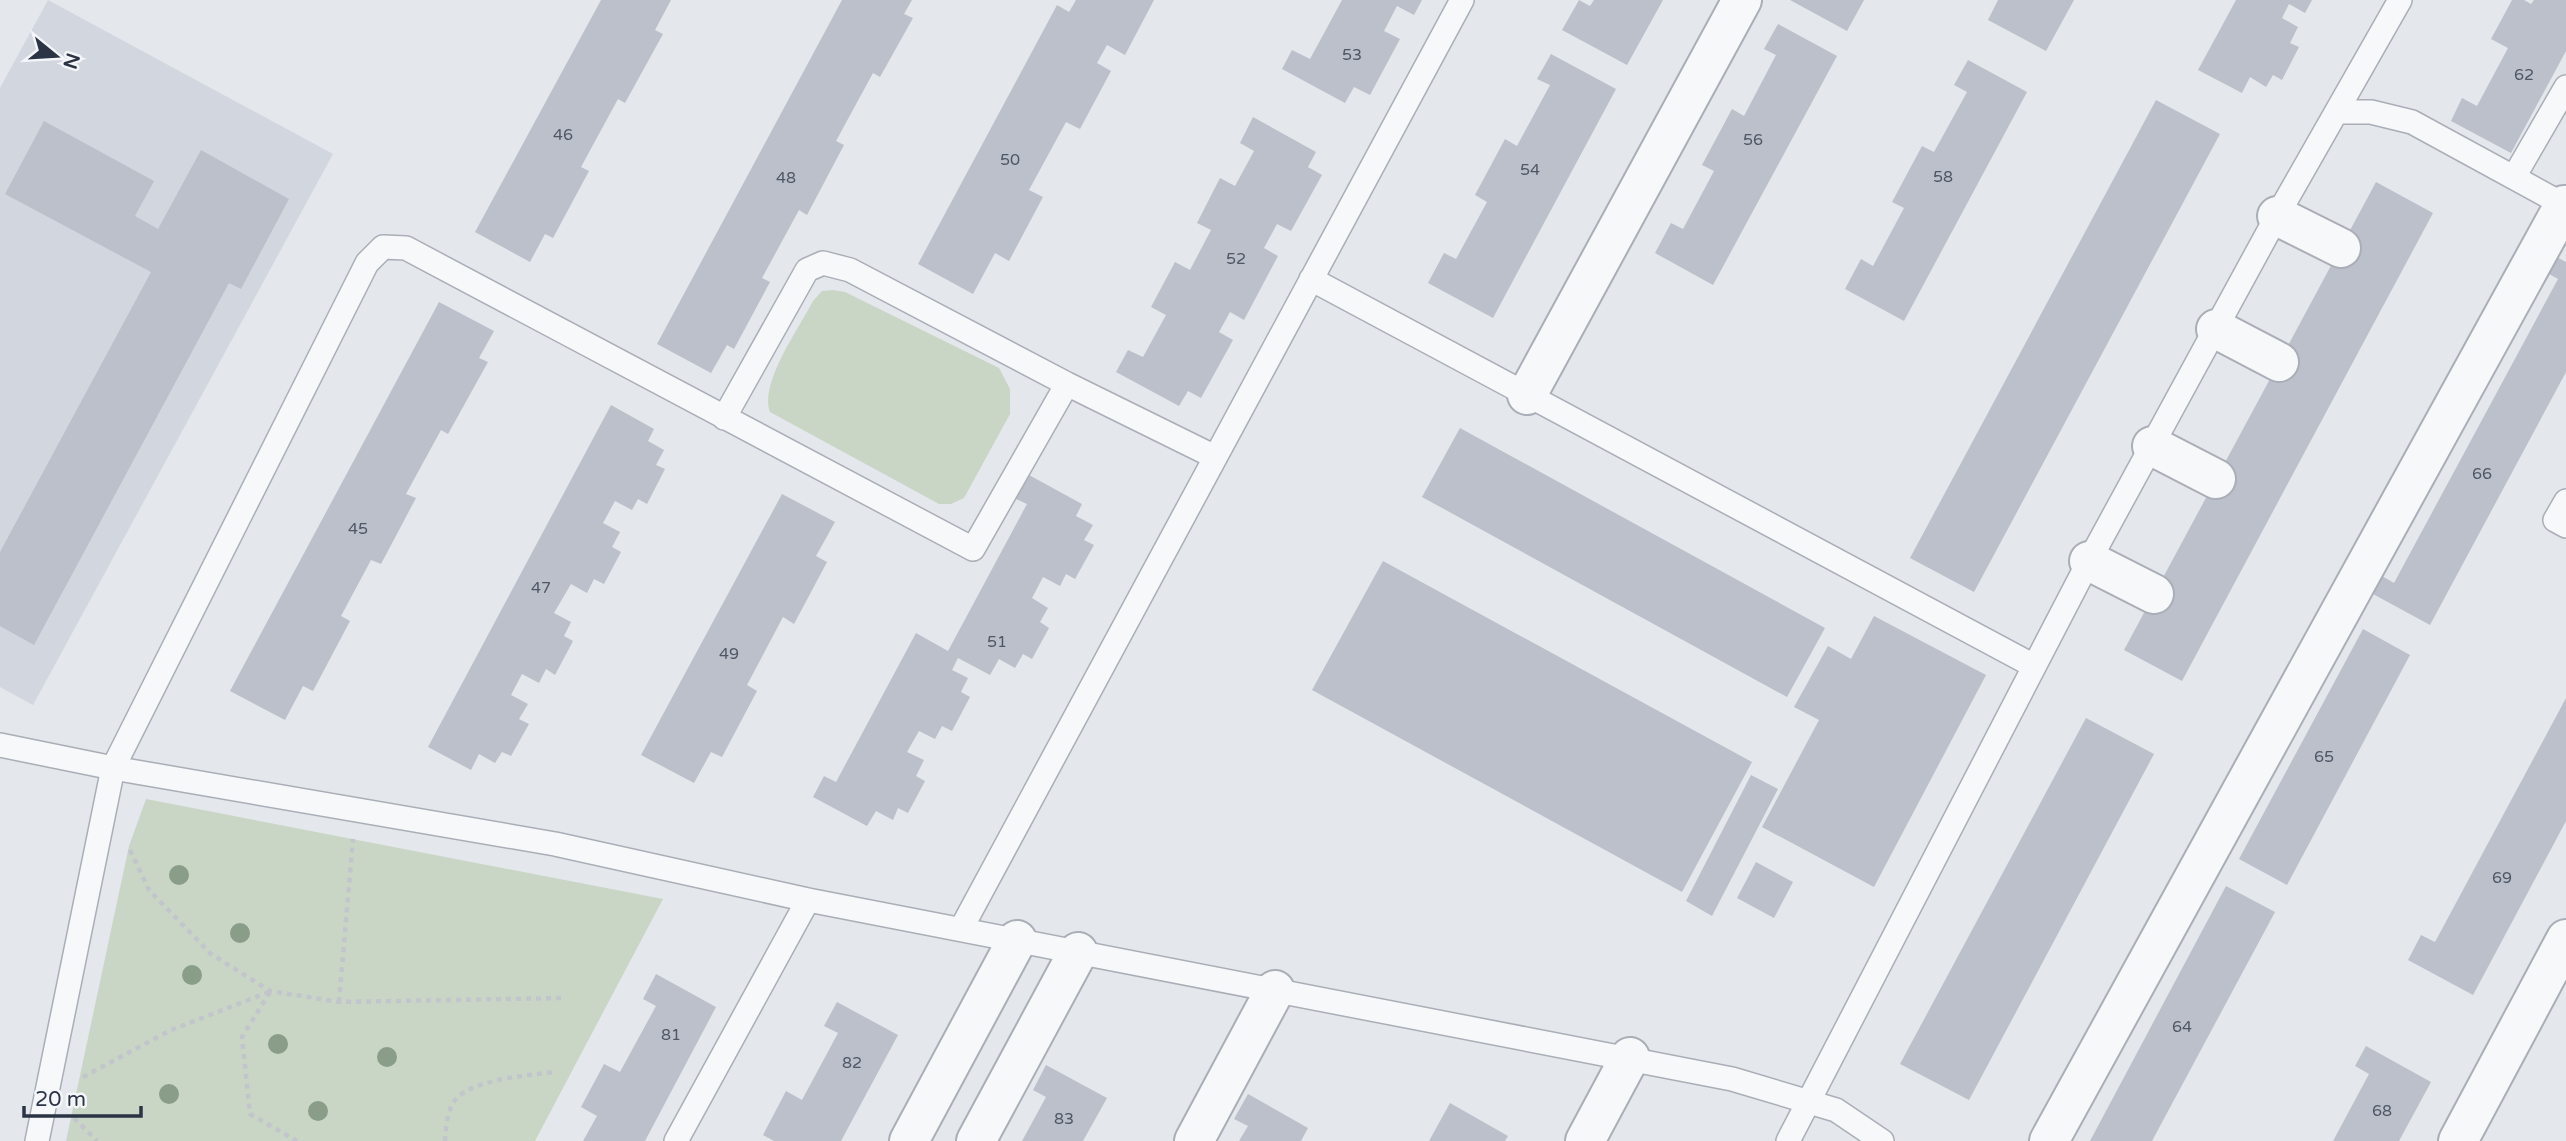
<svg xmlns="http://www.w3.org/2000/svg" width="2566" height="1141" font-family="'Varela Round',sans-serif">
	<style>
		.built { fill: #d2d6de }
		.green { fill: #c9d6c5 }
		.building { fill: #bbc0ca }
		.lines { fill: none; stroke-linecap: round; stroke-linejoin: round }
		.service-casing { stroke: #a9aeb7; stroke-width: 26 }
		.minor-casing { stroke: #a9aeb7; stroke-width: 42 }
		.path { stroke: #c2c5cb; stroke-width: 4.5; stroke-dasharray: 5 5; stroke-linecap: butt }
		.service { stroke: #f7f8fa; stroke-width: 23 }
		.minor { stroke: #f7f8fa; stroke-width: 38 }
		.tree { fill: #899d89 }
		.labels { text-anchor: middle; dominant-baseline: central; stroke-width: 5; stroke-linejoin: round; paint-order: stroke }
		.number-label { font-size: 16px; fill: #4f5766 }
	</style>
	<rect width="100%" height="100%" fill="#e4e7ec"/>
	<!-- built -->
	<path class="built" d="M48,0L333,154L33,705L0,687V88Z"/>
	<!-- green -->
	<path class="green" d="M833,290L845,292L999,368L1010,389V414L964,498L951,504H939L770,412C759,384 799,328 813,301L822,291Z
		M146,799L663,899L535,1141H66L129,846Z"/>
	<!-- building -->
	<path class="building" d="M601,0H671L655,30L663,34L625,103L618,99L581,167L589,171L553,238L545,234L530,262L475,232Z
		M842,0H912L904,14L913,18L880,77L873,73L836,141L844,145L807,215L799,210L762,278L770,282L734,349L727,345L711,373L657,344Z
		M1076,0H1154L1125,55L1107,45L1097,63L1111,71L1080,129L1066,122L1029,190L1043,197L1009,261L995,253L973,294L918,264L1057,5L1069,12Z
		M1342,0H1422L1414,15L1397,6L1384,31L1400,39L1370,95L1354,87L1345,103L1282,69L1292,50L1310,59Z
		M1579,0L1590,6L1594,0H1663L1627,65L1562,30Z
		M1790,0H1864L1847,31Z
		M1998,0H2074L2046,51L1988,20Z
		M2236,0H2312L2305,13L2289,4L2282,18L2298,27L2290,43L2299,47L2282,80L2273,75L2266,87L2250,77L2242,93L2198,70Z
		M2512,0H2524L2531,4L2534,0H2566V51L2511,153L2451,121L2462,98L2477,106L2508,48L2491,39Z
		M1778,24L1837,56L1713,285L1655,253L1671,223L1683,229L1714,171L1702,165L1732,109L1744,116L1776,55L1764,49Z
		M1551,54L1616,89L1493,318L1428,283L1444,253L1456,259L1487,202L1475,195L1505,139L1517,146L1550,85L1537,79Z
		M1968,60L2027,92L1904,321L1845,289L1861,259L1873,266L1904,208L1892,202L1922,146L1934,152L1967,92L1954,85Z
		M2156,100L2220,134L1974,592L1910,558Z
		M1253,117L1316,152L1308,167L1322,175L1291,231L1277,224L1264,248L1278,256L1244,320L1230,312L1219,332L1233,340L1201,398L1188,391L1179,406L1116,372L1128,350L1143,357L1166,315L1151,307L1175,262L1190,270L1211,230L1197,223L1220,178L1235,186L1254,151L1240,143Z
		M44,121L154,181L135,216L158,229L201,150L289,199L241,289L229,283L34,645L0,626V552L151,272L5,194Z
		M2376,182L2433,213L2182,681L2124,650Z
		M2553,255L2566,262V372L2430,625L2373,594L2382,576L2394,583L2558,279L2544,271Z
		M439,302L494,331L479,358L488,362L448,434L441,430L406,494L416,498L381,564L371,560L341,616L350,621L313,691L303,686L285,720L230,691Z
		M611,405L654,429L648,441L664,450L656,465L665,469L647,504L638,499L632,510L615,501L603,523L620,532L612,547L621,552L604,584L594,579L587,593L571,584L554,613L571,622L564,636L573,641L555,675L546,669L539,683L522,674L511,695L528,704L519,719L529,724L511,756L502,752L495,763L479,754L471,770L428,747Z
		M1460,428L1825,628L1787,697L1422,497Z
		M1029,475L1082,504L1076,516L1093,525L1084,540L1094,545L1075,579L1066,574L1060,586L1043,577L1032,598L1048,608L1040,622L1049,628L1032,659L1023,654L1015,668L999,659L990,675L958,658L952,670L968,678L961,692L970,697L952,731L942,726L935,739L919,731L907,752L924,760L916,776L925,781L908,813L898,808L893,820L876,811L867,826L813,797L824,776L836,782L916,633L948,651L1027,504L1016,499Z
		M782,494L835,522L816,556L827,562L794,624L783,617L747,685L757,691L722,757L711,752L694,783L641,755Z
		M1383,561L1752,762L1682,892L1312,690Z
		M1874,616L1986,675L1874,887L1762,827L1819,720L1794,707L1828,646L1851,659Z
		M2363,629L2410,655L2287,885L2239,859Z
		M2566,698V821L2473,995L2408,960L2421,935L2435,942Z
		M2086,718L2154,754L1969,1100L1900,1064Z
		M1751,775L1778,789L1712,916L1686,901Z
		M1756,862L1793,882L1774,918L1737,898Z
		M2226,886L2275,912L2152,1141H2090Z
		M656,974L716,1007L645,1141H583L597,1116L581,1107L604,1064L620,1072L656,1006L643,999Z
		M837,1002L898,1035L841,1141H774L763,1135L786,1091L802,1100L838,1033L824,1026Z
		M2366,1046L2431,1082L2399,1141H2333L2369,1074L2355,1066Z
		M1046,1065L1107,1098L1083,1141H1022L1046,1097L1033,1090Z
		M1248,1094L1308,1128L1301,1141H1239L1248,1126L1234,1119Z
		M1450,1103L1508,1136L1505,1141H1429Z"/>
	<g class="lines">
		<defs>
			<path id="service" d="M2338,112H2371L2412,122L2566,206
				M2514,177L2566,87
				M1311,279L2034,666
				M724,418L807,270L823,263L850,270L1067,384L1215,457
				M2566,501L2555,520L2566,526
				M0,745L113,768L555,844L808,900L1732,1079L1836,1110L1882,1141
				M961,929L1462,0
				M37,1141L113,768L367,263L383,247L406,248L973,549L1067,384
				M676,1141L808,900
				M1788,1141L2089,561L2277,216L2400,0"/>
			<path id="minor" d="M2277,216L2341,248
				M2216,329L2279,362
				M1527,395L1742,0
				M2152,446L2216,479
				M2089,561L2154,594
				M909,1141L1017,940
				M976,1141L1078,952
				M1194,1141L1275,990
				M1585,1141L1630,1057
				M2049,1141L2564,205
				M2458,1141L2566,939"/>
		</defs>
		<!-- service casing -->
		<use href="#service" class="service-casing"/>
		<!-- minor casing -->
		<use href="#minor" class="minor-casing"/>
		<!-- path -->
		<path class="path" d="M130,850L149,890L211,954L270,991L339,1002L563,998
			M270,992L242,1037L250,1114L297,1141
			M339,1002L353,839
			M83,1077L171,1030L269,992
			M74,1118L97,1141
			M445,1141C446,1128 447,1109 456,1099C476,1078 527,1076 554,1072"/>
		<!-- service -->
		<use href="#service" class="service"/>
		<!-- minor -->
		<use href="#minor" class="minor"/>
	</g>
	<!-- trees -->
	<g class="tree">
		<circle cx="179" cy="875" r="10"/>
		<circle cx="240" cy="933" r="10"/>
		<circle cx="192" cy="975" r="10"/>
		<circle cx="278" cy="1044" r="10"/>
		<circle cx="387" cy="1057" r="10"/>
		<circle cx="169" cy="1094" r="10"/>
		<circle cx="318" cy="1111" r="10"/>
	</g>
	<g class="labels">
		<!-- number labels -->
		<g class="number-label">
			<text x="1352" y="55">53</text>
			<text x="2524" y="75">62</text>
			<text x="563" y="135">46</text>
			<text x="1753" y="140">56</text>
			<text x="1010" y="160">50</text>
			<text x="1530" y="170">54</text>
			<text x="1943" y="177">58</text>
			<text x="786" y="178">48</text>
			<text x="1236" y="259">52</text>
			<text x="2482" y="474">66</text>
			<text x="358" y="529">45</text>
			<text x="541" y="588">47</text>
			<text x="997" y="642">51</text>
			<text x="729" y="654">49</text>
			<text x="2324" y="757">65</text>
			<text x="2502" y="878">69</text>
			<text x="2182" y="1027">64</text>
			<text x="671" y="1035">81</text>
			<text x="852" y="1063">82</text>
			<text x="2382" y="1111">68</text>
			<text x="1064" y="1119">83</text>
		</g>
	</g>
	<!-- north arrow -->
	<g transform="translate(56 56) rotate(108)" stroke="#f4f6f9" stroke-width="5" paint-order="stroke">
	<path d="M0-5L12 26L0 18L-12 26Z" fill="#2b3445"/>
	<text y="-10" font-size="19" font-weight="bold" text-anchor="middle" fill="#2b3445">N</text>
	</g>
	<!-- scale -->
	<path d="M24 1106v10h117v-10" fill="none" stroke="#2b3445" stroke-width="3.5"/>
	<text x="35" y="1106" font-size="21" fill="#2b3445" stroke="#f4f6f9" stroke-width="5" paint-order="stroke">20 m</text>
</svg>
